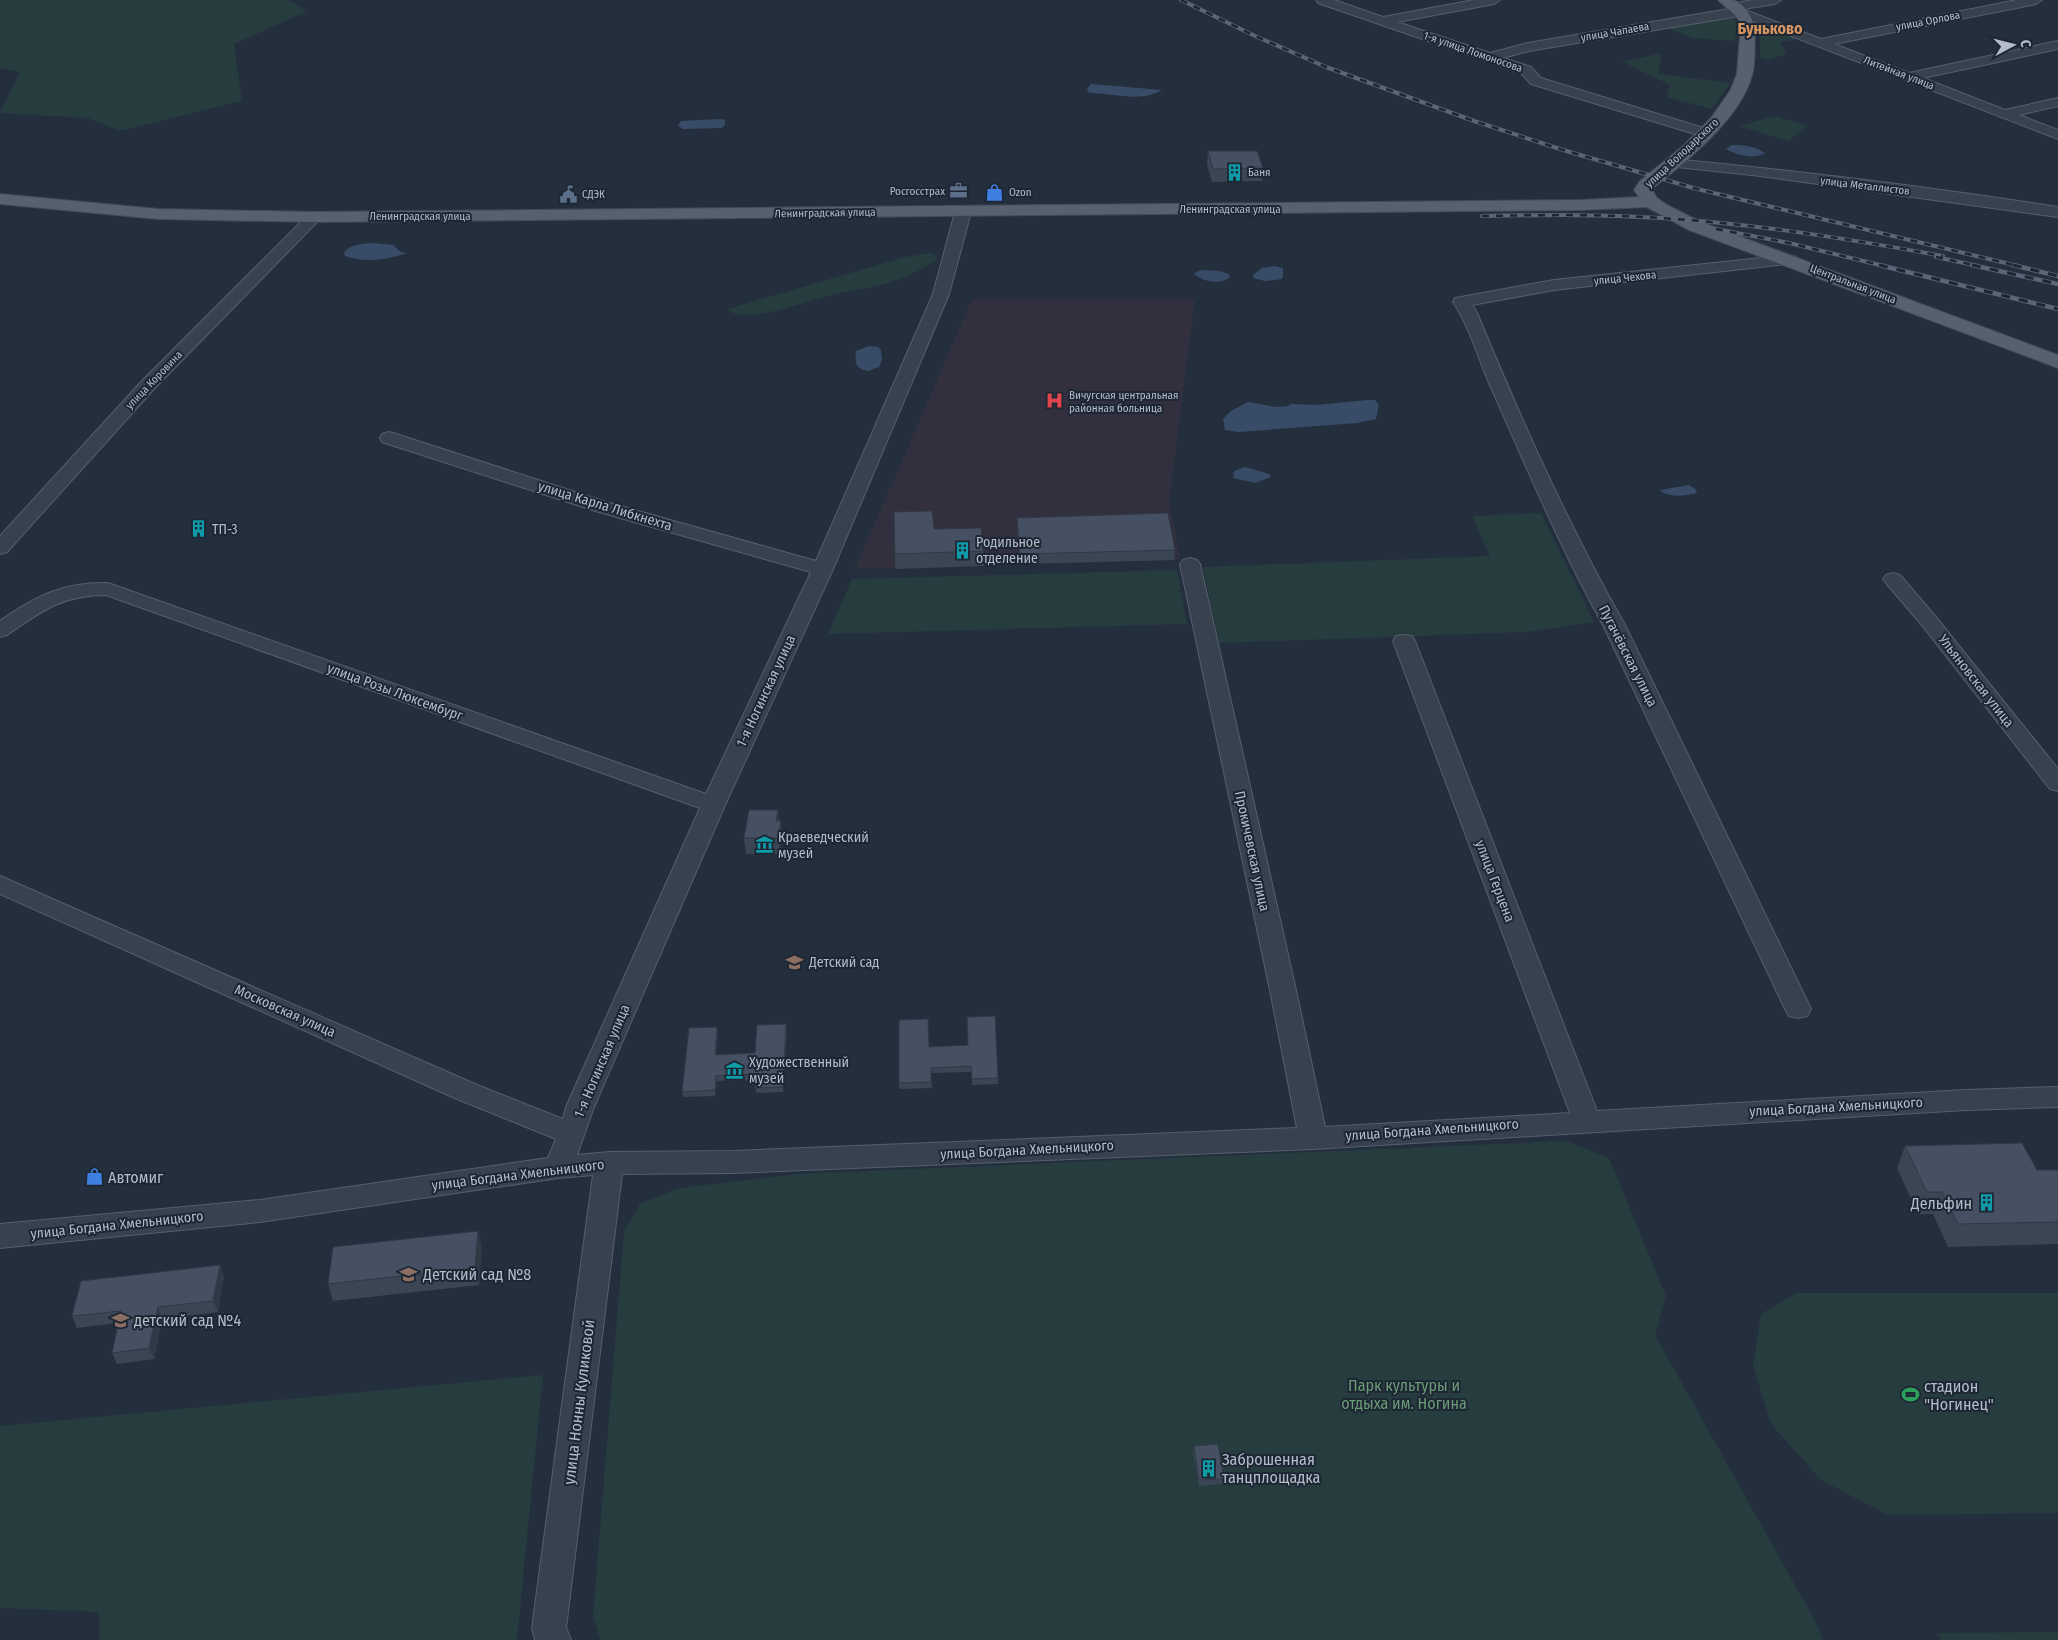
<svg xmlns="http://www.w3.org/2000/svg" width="2058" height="1640" font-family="'Fira Sans Condensed',sans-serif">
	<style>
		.medical { fill: #32303f }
		.green { fill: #263c3f }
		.water { fill: #394c67 }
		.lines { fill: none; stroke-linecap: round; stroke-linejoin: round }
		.minor-casing { stroke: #565f6c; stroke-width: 2 }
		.major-casing { stroke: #414a57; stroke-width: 2 }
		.minor { fill: #38414e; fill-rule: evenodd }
		.major { fill: #56606e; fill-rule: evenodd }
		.rail-far1-casing { stroke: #5a6575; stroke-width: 4 }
		.rail-casing { stroke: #5a6575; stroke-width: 4.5 }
		.rail-far1 { stroke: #1d2633; stroke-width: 2.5; stroke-dasharray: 7; stroke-linecap: butt }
		.rail { stroke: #1d2633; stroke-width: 3; stroke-dasharray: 9; stroke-linecap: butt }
		.wall { fill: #3b4654 }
		.shaded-wall { fill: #303945 }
		.building { fill: #455162; stroke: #303945 }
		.labels { text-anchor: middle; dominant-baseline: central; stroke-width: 4; stroke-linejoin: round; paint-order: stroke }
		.far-street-label { font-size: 11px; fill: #b4bcc9; stroke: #1d2633 }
		.far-poi-label { font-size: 11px; fill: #b4bcc9; stroke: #1d2633; text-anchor: start }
		.street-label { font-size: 14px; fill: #b4bcc9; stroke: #1d2633 }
		.poi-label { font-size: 14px; fill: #b4bcc9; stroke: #1d2633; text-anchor: start }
		.far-district-label { font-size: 16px; font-weight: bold; fill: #d59563; stroke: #1d2633 }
		.near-poi-label { font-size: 16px; fill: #b4bcc9; stroke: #1d2633; text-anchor: start }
		.near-park-label { font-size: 16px; fill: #6b9a76; stroke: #1d2633 }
		.near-street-label { font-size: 16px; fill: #b4bcc9; stroke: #1d2633 }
	</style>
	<rect width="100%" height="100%" fill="#242f3e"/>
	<!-- medical -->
	<path class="medical" d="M972,299H1195L1169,502L1181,560L855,569Z"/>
	<!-- green -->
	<path class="green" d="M0,0H288L307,11L234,44L242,101L119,131L88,118L0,113L20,72L0,68Z
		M1732,17L1737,23L1735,41L1693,38L1665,27Z
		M1766,25L1795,37L1794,40L1780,42L1782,47L1786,52L1784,55L1769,60L1760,57V27Z
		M1657,54L1662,55L1658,74L1730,83L1712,109L1667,97L1670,85L1623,62Z
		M1774,116L1808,126L1788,141L1739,126Z
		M931,253L937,257V260C929,265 911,275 903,278C880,287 852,290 828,296C808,301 745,325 728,310L731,308L905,257Z
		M1541,513L1594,622L1527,632L1219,643L1203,567L1490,556L1472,516Z
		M1177,570L1187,624L828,634L852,579Z
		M1566,1141L1609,1158L1666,1296L1655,1335L1815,1621L1823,1640H600L593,1616L624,1231L640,1204L679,1188L797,1174Z
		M1797,1293H2058V1513L1888,1515L1821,1480L1771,1424L1753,1366L1761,1314Z
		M543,1375L517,1640H99V1612L0,1608V1426Z
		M2058,1632V1640H1941L1938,1633Z"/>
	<!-- water -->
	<path class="water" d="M1091,84L1162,90C1141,103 1113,93 1089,93L1087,89Z
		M721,119L725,120V125L721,128L683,129L678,126L681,121Z
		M1732,145C1744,145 1755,146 1765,153C1754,160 1736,155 1726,149Z
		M372,243L393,245L401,252L407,253C386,260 366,263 345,256L344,253C350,244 362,244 372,243Z
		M1275,266L1283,268V276L1282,279L1265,281L1253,278V275L1262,268Z
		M1201,270L1219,271L1229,274L1230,277C1222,285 1200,282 1194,273Z
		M869,346L878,347L881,350L882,360L879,367L868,371C855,369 855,362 856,351Z
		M1367,400H1375L1379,405L1376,419L1357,423L1238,432L1225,430L1223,419L1231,411L1248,402L1276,407L1288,406L1292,404L1317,405Z
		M1245,467L1269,474L1271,477L1255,483L1233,478L1234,471Z
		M1689,485L1695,489L1697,493C1687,496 1667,498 1660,490Z"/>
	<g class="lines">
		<defs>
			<path id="minor" d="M1316,0H1334L1383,17L1474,0H1500L1494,4L1397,22L1490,53L1528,43L1729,9L1728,7L1730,4L1753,0H1781L1775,4L1743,9L1821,39L2017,0H2042L2036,4L1834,44L1909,73L2058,41V49L1923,78L2005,110L2058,98V106L2019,115L2058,130V139L1739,16L1529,51L1503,58L1531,67L1541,78L1710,130L1712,133L1710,136L1705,137L1531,84L1521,73L1318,3Z
				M1672,159C1801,171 1930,187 2058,207V217L1752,175L1667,166L1665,163L1667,160Z
				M963,207L968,209L971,212L949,294L833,569L725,805L594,1107L577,1155L609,1152L733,1151L1297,1128L1271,995L1180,564L1183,560L1190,558L1197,560L1200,564L1297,995L1325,1127L1570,1113L1393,641L1396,636L1404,635L1412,636L1415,641L1597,1111L1966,1090L2058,1087V1107L1966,1110L1313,1149L733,1173L622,1174L566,1628L571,1640H535L532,1628L593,1175L558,1178L260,1222L0,1248V1224L260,1200L548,1158L556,1139L457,1099L0,894V876L477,1085L563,1119L566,1107L700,808L106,595C62,595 42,611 7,635L0,637V621C36,596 63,582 108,583L706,794L811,572L592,510L382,442L380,438L382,434L389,432L396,434L606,502L816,561L933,294L955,212L958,209Z
				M314,212L319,214L322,217L319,220L154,389L7,552L0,554V536L142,381L309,214Z
				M1790,255L1796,257L1798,260L1796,263L1554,290L1472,305L1477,313C1521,419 1568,525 1625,625L1811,1009L1807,1016L1798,1018L1789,1016L1785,1009L1603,625C1561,550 1528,470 1493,392C1479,362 1471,329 1453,302L1455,298L1461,297L1554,280Z
				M1893,573L1900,575L1935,616L2058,769V791L2050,789L1921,624L1886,583L1883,579L1886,575Z"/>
			<path id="major" d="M1718,0C1722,0 1729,0 1733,0C1746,4 1755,21 1755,33C1754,46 1756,62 1752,75C1741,118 1687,161 1653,188L1652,190L1657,198L1667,205L1701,222L2058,355V368L1689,230L1647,207L1582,210L314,222L158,219L0,204V194L158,209L314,212L1582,200L1639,197L1634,190L1640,181L1683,146L1711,118L1730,91L1737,74L1741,23L1735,15Z"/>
		</defs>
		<!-- minor casing -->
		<use href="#minor" class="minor-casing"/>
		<!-- major casing -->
		<use href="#major" class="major-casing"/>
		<!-- minor -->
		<use href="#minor" class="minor"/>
		<!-- major -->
		<use href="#major" class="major"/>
		<defs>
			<path id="rail-far1" d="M1181,0L1255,36L1326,67L1474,121L1563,150L1697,189L2018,266
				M1482,216C1542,215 1601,214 1661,218C1756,224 1849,239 1943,256
				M1716,229L1789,243L1884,266
				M1936,257L1978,266"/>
			<path id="rail" d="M1879,265L2058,309
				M1972,265L2058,284
				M2013,265L2058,276"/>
		</defs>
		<!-- rail-far1 casing -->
		<use href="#rail-far1" class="rail-far1-casing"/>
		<!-- rail casing -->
		<use href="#rail" class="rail-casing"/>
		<!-- rail-far1 -->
		<use href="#rail-far1" class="rail-far1"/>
		<!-- rail -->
		<use href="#rail" class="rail"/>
	</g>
	<!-- wall -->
	<path class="wall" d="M1208,151L1263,168L1262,181L1212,182L1207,164Z
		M894,512L983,551L984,566L895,569Z
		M1017,518L1175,550L1174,560L1020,564L1017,528Z
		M778,810L779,821L782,837L780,854H746L744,838Z
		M995,1016L998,1084L972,1085L971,1072L931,1073L932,1088L899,1089V1083L968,1045Z
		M786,1024L787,1029L783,1092L756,1093V1080L717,1081L715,1096L683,1097L682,1092L717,1027L718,1032L716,1055L755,1053Z
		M1905,1146L2037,1170H2058V1244L1948,1247L1933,1214H1918L1897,1168Z
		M482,1247L479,1285L333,1301L328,1284Z
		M224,1276L218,1312L162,1319L154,1359L117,1364L112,1353L118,1323L77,1328L72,1316Z
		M1194,1446L1224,1479L1223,1484L1199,1486L1193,1452Z"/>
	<!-- shaded-wall -->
	<path class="shaded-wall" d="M778,810L779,826L776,821Z
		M781,821L782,837L780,854L778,838Z
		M786,1024L787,1029L783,1092V1087Z
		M717,1027L718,1032L715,1060V1055Z
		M716,1076L717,1081L715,1096V1090Z
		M478,1231L482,1247L479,1285L475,1268Z
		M220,1265L224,1276L218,1312L213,1301Z
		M158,1307L162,1319L154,1359L149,1348Z"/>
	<!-- building -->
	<path class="building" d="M1208,151H1257L1263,168L1213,169Z
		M932,511L934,529L981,528L983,551L895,554L894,512Z
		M1168,513L1175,550L1020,554L1017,518Z
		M749,810H778L776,821H781L778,838H744Z
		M995,1016L998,1078L972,1079L971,1066L931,1068V1082L899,1083V1020L928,1019L929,1047L968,1045L967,1017Z
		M786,1024L783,1087L755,1088L756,1074L716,1076L715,1090L682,1092L689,1028L717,1027L715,1055L755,1053L757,1025Z
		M2022,1143L2037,1170H2058V1222L1958,1224L1942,1192H1927L1905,1146Z
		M478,1231L475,1268L328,1284L333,1247Z
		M220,1265L213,1301L158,1307L149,1348L112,1353L121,1311L72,1316L81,1281Z
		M1218,1444L1224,1479L1199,1480L1194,1446Z"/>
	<!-- icons -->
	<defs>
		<symbol id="building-bare" viewBox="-9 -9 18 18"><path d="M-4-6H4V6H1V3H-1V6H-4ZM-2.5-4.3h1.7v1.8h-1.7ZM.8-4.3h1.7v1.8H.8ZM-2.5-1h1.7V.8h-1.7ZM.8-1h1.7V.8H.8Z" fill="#0f9aa8" stroke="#1d2633" stroke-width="2.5" paint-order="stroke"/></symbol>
		<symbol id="office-bare" viewBox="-9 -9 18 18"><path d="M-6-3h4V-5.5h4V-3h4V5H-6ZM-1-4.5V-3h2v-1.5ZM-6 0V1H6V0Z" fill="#5c6f8a" stroke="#1d2633" stroke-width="2.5" paint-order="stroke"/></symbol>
		<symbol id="shop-bare" viewBox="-9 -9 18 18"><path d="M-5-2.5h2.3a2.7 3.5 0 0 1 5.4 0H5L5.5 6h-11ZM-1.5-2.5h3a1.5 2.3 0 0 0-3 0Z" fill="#3f7fe0" stroke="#1d2633" stroke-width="2.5" paint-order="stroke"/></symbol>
		<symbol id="civic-bare" viewBox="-9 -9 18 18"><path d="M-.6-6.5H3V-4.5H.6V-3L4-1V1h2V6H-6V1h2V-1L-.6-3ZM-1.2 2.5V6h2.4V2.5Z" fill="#5c6f8a" stroke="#1d2633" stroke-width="2.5" paint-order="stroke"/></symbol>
		<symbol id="hospital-bare" viewBox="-9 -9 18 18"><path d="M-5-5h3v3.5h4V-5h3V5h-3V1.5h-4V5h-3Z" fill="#e0444e" stroke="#1d2633" stroke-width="2.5" paint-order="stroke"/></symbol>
		<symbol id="museum-bare" viewBox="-9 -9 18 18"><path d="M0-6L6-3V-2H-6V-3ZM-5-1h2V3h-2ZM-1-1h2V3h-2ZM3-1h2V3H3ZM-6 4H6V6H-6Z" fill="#0f9aa8" stroke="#1d2633" stroke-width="2.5" paint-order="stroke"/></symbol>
		<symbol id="school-bare" viewBox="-9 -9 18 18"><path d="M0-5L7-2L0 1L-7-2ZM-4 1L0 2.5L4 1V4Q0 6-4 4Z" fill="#8d6e63" stroke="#1d2633" stroke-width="2.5" paint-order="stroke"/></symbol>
		<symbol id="stadium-bare" viewBox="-9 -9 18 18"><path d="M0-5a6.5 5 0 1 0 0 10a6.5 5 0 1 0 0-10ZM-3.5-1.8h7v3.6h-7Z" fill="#2e9e5b" stroke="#1d2633" stroke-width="2.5" paint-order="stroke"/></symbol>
	</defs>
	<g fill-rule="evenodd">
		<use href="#building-bare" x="1222" y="160" width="25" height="25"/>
		<use href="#office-bare" x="946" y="178" width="25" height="25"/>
		<use href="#shop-bare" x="982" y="180" width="25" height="25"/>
		<use href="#civic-bare" x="556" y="182" width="25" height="25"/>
		<use href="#hospital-bare" x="1042" y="388" width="25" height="25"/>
		<use href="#building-bare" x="186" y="516" width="25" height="25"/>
		<use href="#building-bare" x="950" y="538" width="25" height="25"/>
		<use href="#museum-bare" x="752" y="832" width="25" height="25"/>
		<use href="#school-bare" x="782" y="950" width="25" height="25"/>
		<use href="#museum-bare" x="722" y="1058" width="25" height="25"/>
		<use href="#shop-bare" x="82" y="1164" width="25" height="25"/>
		<use href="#building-bare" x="1974" y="1190" width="25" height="25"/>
		<use href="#school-bare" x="396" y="1262" width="25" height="25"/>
		<use href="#school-bare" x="108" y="1308" width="25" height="25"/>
		<use href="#stadium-bare" x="1898" y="1382" width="25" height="25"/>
		<use href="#building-bare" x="1196" y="1456" width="25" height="25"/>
	</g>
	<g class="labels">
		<!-- far-street labels -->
		<g class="far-street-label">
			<text transform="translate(1928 21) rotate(-11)">улица Орлова</text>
			<text transform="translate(1615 32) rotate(-10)">улица Чапаева</text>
			<text transform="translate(1473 52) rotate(19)">1-я улица Ломоносова</text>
			<text transform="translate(1899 73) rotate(21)">Литейная улица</text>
			<text transform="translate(1682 153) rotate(-43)">улица Володарского</text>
			<text transform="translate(1865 186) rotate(7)">улица Металлистов</text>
			<text x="1230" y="209">Ленинградская улица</text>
			<text transform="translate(825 213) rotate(-1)">Ленинградская улица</text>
			<text x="420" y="216">Ленинградская улица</text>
			<text transform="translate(1625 278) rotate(-6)">улица Чехова</text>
			<text transform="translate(1853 284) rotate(21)">Центральная улица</text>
			<text transform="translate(154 380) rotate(-46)">улица Коровина</text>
		</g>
		<!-- far-poi labels -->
		<g class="far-poi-label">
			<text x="1248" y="172">Баня</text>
			<text x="945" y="191" text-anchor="end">Росгосстрах</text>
			<text x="1009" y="192">Ozon</text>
			<text x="582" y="194">СДЭК</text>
			<text x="1069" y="395">Вичугская центральная<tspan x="1069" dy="13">районная больница</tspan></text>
		</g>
		<!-- street labels -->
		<g class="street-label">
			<text transform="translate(605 506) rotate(17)">улица Карла Либкнехта</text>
			<text transform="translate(1628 656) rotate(63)">Пугачёвская улица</text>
			<text transform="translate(1976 681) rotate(52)">Ульяновская улица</text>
			<text transform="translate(766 691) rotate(-65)">1-я Ногинская улица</text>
			<text transform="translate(395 692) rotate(20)">улица Розы Люксембург</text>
			<text transform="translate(1252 851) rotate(78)">Прокичевская улица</text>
			<text transform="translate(1495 881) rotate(69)">улица Герцена</text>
			<text transform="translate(285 1011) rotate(24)">Московская улица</text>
			<text transform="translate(602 1061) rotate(-67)">1-я Ногинская улица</text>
			<text transform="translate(1836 1107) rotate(-3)">улица Богдана Хмельницкого</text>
			<text transform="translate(1432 1130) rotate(-4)">улица Богдана Хмельницкого</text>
			<text transform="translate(1027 1150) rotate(-3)">улица Богдана Хмельницкого</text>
			<text transform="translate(518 1175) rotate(-7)">улица Богдана Хмельницкого</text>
			<text transform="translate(117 1225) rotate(-6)">улица Богдана Хмельницкого</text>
		</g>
		<!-- poi labels -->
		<g class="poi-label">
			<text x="212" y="529">ТП-3</text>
			<text x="976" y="542">Родильное<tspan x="976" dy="16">отделение</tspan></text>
			<text x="778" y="837">Краеведческий<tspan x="778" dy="16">музей</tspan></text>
			<text x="809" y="962">Детский сад</text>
			<text x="749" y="1062">Художественный<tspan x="749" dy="16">музей</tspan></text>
		</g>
		<!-- far-district labels -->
		<g class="far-district-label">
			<text x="1770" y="28">Буньково</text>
		</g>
		<!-- near-poi labels -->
		<g class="near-poi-label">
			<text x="108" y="1177">Автомиг</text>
			<text x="1972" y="1203" text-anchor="end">Дельфин</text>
			<text x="423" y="1274">Детский сад №8</text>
			<text x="134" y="1320">детский сад №4</text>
			<text x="1924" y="1386">стадион<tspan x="1924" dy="18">"Ногинец"</tspan></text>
			<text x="1222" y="1459">Заброшенная<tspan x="1222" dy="18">танцплощадка</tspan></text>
		</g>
		<!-- near-park labels -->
		<g class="near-park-label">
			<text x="1404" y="1385">Парк культуры и<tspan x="1404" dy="18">отдыха им. Ногина</tspan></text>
		</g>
		<!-- near-street labels -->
		<g class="near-street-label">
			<text transform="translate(579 1402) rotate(-83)">улица Нонны Куликовой</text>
		</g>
	</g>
	<!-- north arrow -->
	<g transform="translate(2013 45) rotate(83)" stroke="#1d2633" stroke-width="4" paint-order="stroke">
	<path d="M0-4L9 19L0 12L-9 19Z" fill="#b4bcc9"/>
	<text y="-8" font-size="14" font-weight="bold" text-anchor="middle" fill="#b4bcc9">С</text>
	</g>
</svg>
